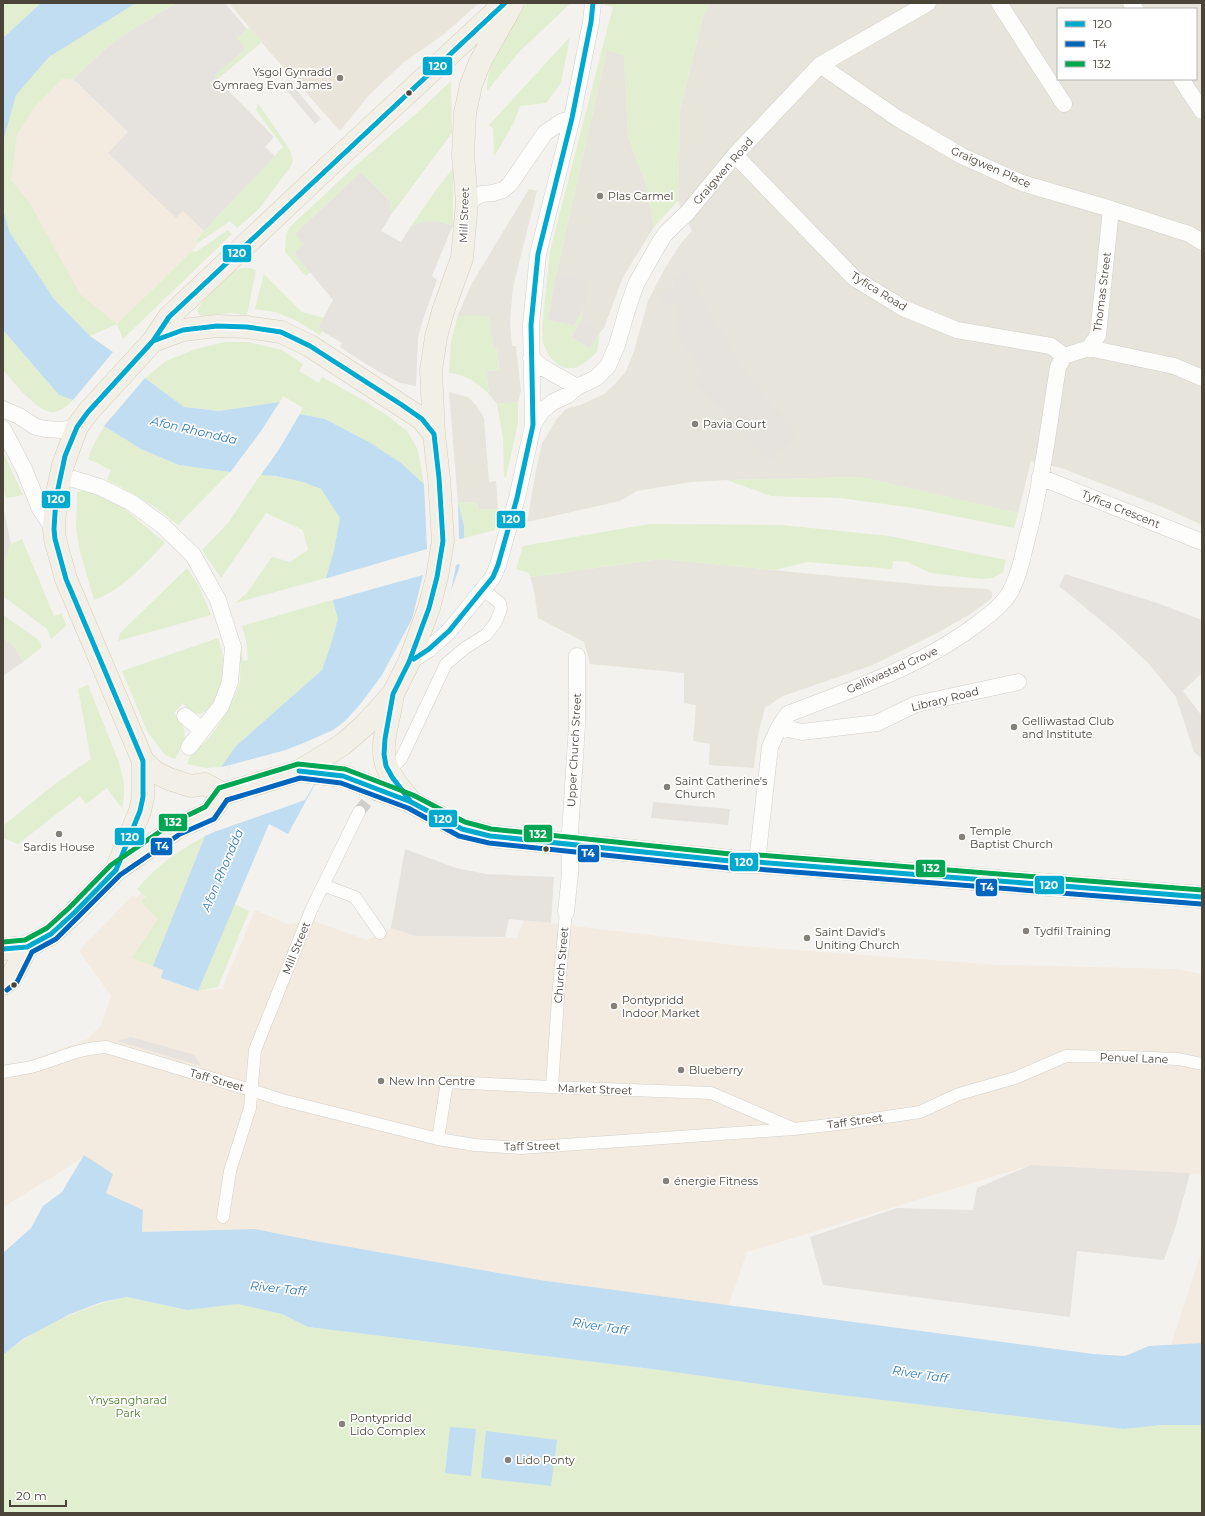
<svg xmlns="http://www.w3.org/2000/svg" width="1205" height="1516" font-family="Montserrat,sans-serif">
	<style>
		.residential { fill: #e7e4dc; fill-rule: evenodd }
		.commercial { fill: #f3ebdf }
		.education { fill: #eae5da }
		.green { fill: #e1eecf }
		.parking { fill: #e6e3df }
		.water { fill: #c0ddf1 }
		.pier { fill: #f4f2ee }
		.lines { fill: none; stroke-linecap: round; stroke-linejoin: round }
		.pedestrian-tunnel { stroke: #d2cfca; stroke-width: 12; stroke-dasharray: 12 6; stroke-linecap: butt }
		.pedestrian-casing { stroke: #d2d0cb; stroke-width: 13 }
		.minor-casing { stroke: #d2d0cb; stroke-width: 17 }
		.primary-casing { stroke: #d6cebb; stroke-width: 23 }
		.pedestrian { stroke: #fdfdfc; stroke-width: 12 }
		.minor { stroke: #fdfdfc; stroke-width: 16 }
		.primary { stroke: #f2efe6; stroke-width: 22 }
		.bus-1-casing { stroke: #fff; stroke-width: 8 }
		.bus-2-casing { stroke: #fff; stroke-width: 8 }
		.bus-3-casing { stroke: #fff; stroke-width: 8 }
		.bus-1 { stroke: #00a9ce; stroke-width: 5 }
		.bus-2 { stroke: #0065bd; stroke-width: 5 }
		.bus-3 { stroke: #00a651; stroke-width: 5 }
		.poi-dot { fill: #868178; stroke: #fff; stroke-width: 1.5 }
		.bus-dot { fill: #4b4439; stroke: #fff; stroke-width: 1.5 }
		.labels { text-anchor: middle; dominant-baseline: central; stroke-width: 3.5; stroke-linejoin: round; paint-order: stroke }
		.poi-label { font-size: 11px; fill: #4b4439; stroke: #fff; text-anchor: start }
		.street-label { font-size: 11px; fill: #4b4439; stroke: #fff }
		.park-label { font-size: 11px; fill: #4a7f2a; stroke: #fff }
		.water-label { font-size: 12px; font-style: italic; fill: #2e7ab2; stroke: #fff }
		.line-badge { stroke: #fff; stroke-width: 1.5 }
		.badge-label { font-size: 11px; text-anchor: middle; font-weight: bold; fill: #fff }
	</style>
	<rect width="100%" height="100%" fill="#f4f2ee"/>
	<!-- residential -->
	<path class="residential" d="M710,3H1202V525L1165,508L1061,468L1031,461L1018,513L860,477L727,480L691,482L637,491L620,501L527,522L536,470L542,444L556,420L566,409L580,405L604,394L615,384L626,371L633,354L648,301L665,268L682,242L692,231L678,201L680,111L703,17ZM1058,9H1196V79H1058Z
		M607,50L624,55L628,136L646,184L654,227L623,277L604,328L600,332L548,320L556,275Z
		M529,189L537,191L513,287L510,322L512,346H516L521,391L518,402L497,404L489,394L486,371L499,370L497,348H494L458,315L472,283Z
		M449,392L468,397L476,405L484,418L489,482L496,481L498,509L478,510L477,502L458,503Z
		M661,559L936,586L988,589L992,592V598L972,613L939,632L873,665L783,696L765,708L758,735L754,768L709,765L710,744L693,741L696,705L684,703V673L590,664L584,642L538,618L534,590L530,577Z"/>
	<!-- commercial -->
	<path class="commercial" d="M62,79H73L128,132L109,153L176,218L183,211L204,231L196,240L198,243L192,251L117,324L80,294L11,180L17,135L33,109Z
		M141,893L146,898L141,902L159,919L163,970L161,978L198,991L222,989L255,910L288,924L314,921L367,940L391,928L415,936L517,938L524,920L742,946L1000,965L1177,969L1202,974V1174L1031,1165L747,1252L728,1307L539,1280L315,1241L255,1229L142,1232L143,1210L106,1193L112,1174L84,1156L56,1175L3,1207V1065L28,1061L86,1040L101,1025L111,996L79,951L133,895L136,898Z
		M1202,1250V1343L1171,1345Z"/>
	<!-- education -->
	<path class="education" d="M229,3H479L443,35L404,62L369,95L340,131L268,50Z"/>
	<!-- green -->
	<path class="green" d="M3,3H41L3,38Z
		M136,3H177L125,34L110,45L73,79H62L33,109L17,135L11,180L29,202L80,294L117,324L192,251L196,252L228,230L232,234L123,339L117,324L90,336L54,299L10,233L3,209V142L16,95L49,57Z
		M527,3H571L519,52L487,91C485,60 512,28 527,3Z
		M606,3H710L703,17L680,111L678,201L654,227L646,184L628,136L624,56L607,50L556,275L548,319L574,325L582,309V320L571,337L590,349L600,332L597,352L587,361L576,368H565L557,364L549,356L543,343L542,328L550,251L613,7L604,5Z
		M249,27L262,42L208,87L198,89L246,49L237,38Z
		M570,37L561,83L546,103L520,106L514,122L494,157L493,129L489,125Z
		M451,81L452,133L391,215L390,201L361,172L313,217L304,244L294,253L311,272L306,276L285,252L286,235L290,227L355,166L418,112Z
		M258,103L290,150L293,160L291,166L259,209L237,228L230,221L198,243L196,241L204,231L283,147L256,110Z
		M453,168V225C436,221 428,220 411,226L436,190Z
		M250,268L256,270L247,315L230,313L201,316L197,311C201,302 220,280 228,274C235,269 242,268 250,268Z
		M264,274L302,312L342,323L416,386C387,379 364,363 340,347L342,343L322,331L320,335L295,320L275,312L255,309Z
		M458,315L489,316L494,348H497L499,370L486,371L489,394C477,383 466,374 449,373L451,342Z
		M3,330L59,395L73,400C68,405 63,410 55,412C39,415 14,382 3,370Z
		M224,342H249L282,350L303,364L299,371L319,383L322,377L363,400L388,416L407,431L418,450L424,484L401,463L369,442L325,419L300,414L303,408L283,396L280,402L219,411L184,407L145,378L166,361L196,349Z
		M518,402V423L506,477H504L503,438L497,404Z
		M104,426L141,449L179,465L230,472L178,525C154,505 135,494 107,480L111,470L88,459L92,448Z
		M3,452L23,495L6,498L3,486Z
		M261,474L303,482L321,489L340,518L334,550L326,578L235,603L246,594L272,557L290,562L308,550L303,530L266,513L221,578L202,550L229,522Z
		M861,477L1018,513L1014,528L914,508L840,498L771,496L727,480Z
		M88,490L101,495L126,510L165,543C146,563 121,591 94,600L80,551L76,527L77,492Z
		M477,502L478,510L498,509L495,530L464,538V526L458,503Z
		M649,524L782,525L889,536L1006,560L1003,572L993,578L982,579L930,573L908,562L893,561L892,569L807,562L775,570L661,559L530,577L529,573L516,569L523,546Z
		M22,539L54,616L62,613L66,626L51,639L47,629L3,596V566L11,544Z
		M187,568L200,588L211,615L118,641L120,633Z
		M332,600L338,619L330,647L322,670L236,746L221,767L206,768L187,764L194,748C197,747 200,746 203,744C215,735 238,695 240,680C241,668 240,656 238,645H241L243,661L248,660L246,639L242,626Z
		M3,615L39,640L42,647L23,662L14,646L3,638Z
		M218,638C221,648 225,661 225,672C225,685 212,718 195,713C189,712 186,707 183,703L174,713C190,731 186,740 175,759L165,755L147,731L122,671Z
		M88,685L119,762L124,782V796L122,809L107,788L86,804L80,796L18,844L3,838V826L56,783L91,759L78,689Z
		M205,836L153,966L132,958L158,919L141,902L146,897L137,889C159,864 176,853 205,836Z
		M234,904L249,911L218,987L198,991Z
		M127,1297L187,1310L238,1304L282,1314L308,1327L660,1370L816,1392L1124,1429L1161,1425H1202V1513H3V1355C39,1326 81,1307 127,1297Z"/>
	<!-- parking -->
	<path class="parking" d="M177,3H225L247,29L237,38L246,49L214,76L274,137L265,147L275,156L204,231L183,211L176,218L108,153L128,132L73,79L110,45L125,34Z
		M288,80L321,119L315,124L282,85Z
		M361,172L390,201L391,215L381,231L401,242L411,226L422,222L434,221L453,225L432,276L437,280L421,326L418,339L416,386L400,383L381,373L340,347L342,343L322,331L319,326L333,300L294,253L304,244L295,234Z
		M686,270L743,368L797,434L769,461L693,382L702,372L673,330L678,312L676,304L661,305L657,291L675,288L673,277Z
		M556,275L589,281L585,304L574,325L548,320Z
		M582,320L600,332L590,349L571,337Z
		M3,505L11,544L3,566Z
		M1065,574L1160,604L1202,620V673L1183,691L1202,716V759L1194,752L1176,697L1148,663L1115,632L1059,586Z
		M3,638L14,646L23,662L3,676Z
		M653,802L730,809L728,825L651,818Z
		M405,849L456,868L487,874L554,877L551,923L509,919L505,937L415,936L391,928Z
		M131,1037L195,1055L201,1066L117,1041Z
		M1031,1165L1190,1173L1176,1225L1164,1260L1077,1251L1070,1317L823,1285L810,1237L897,1208L973,1210L977,1188Z"/>
	<!-- water -->
	<path class="water" d="M41,3H136L49,57L16,95L3,142V38Z
		M3,209L10,233L54,299L90,336L113,352L145,378L184,407L219,411L280,402L300,414L325,419L369,442L401,463L424,484L458,503L464,526V538L459,569L429,649L325,766L288,834L269,824L198,991L161,978L163,970L153,966L205,836L214,832L230,765L221,767L236,746L322,670L330,647L338,619L326,578L334,550L340,518L321,489L303,482L275,476L230,472L179,465L141,449L104,426L73,400L59,395L3,330Z
		M84,1155L113,1174L106,1193L143,1210L142,1232L255,1229L315,1241L539,1280L1093,1354L1125,1356L1149,1346L1202,1343V1425H1161L1124,1429L816,1392L660,1370L308,1327L282,1314L238,1304L187,1310L127,1297L102,1302L70,1314L23,1339L3,1355V1253L31,1228L43,1206L62,1192Z
		M450,1427L476,1429L471,1476L445,1473Z
		M486,1431L557,1440L551,1486L481,1478Z"/>
	<!-- pier -->
	<path class="pier" d="M113,352L145,378L104,426L73,400Z
		M281,400L301,412L278,451L260,476L229,474L261,431Z
		M424,484L458,503L459,539L466,538L462,563L456,565L451,591L429,649L325,766L305,800L214,832L230,765L286,750L306,742L333,730L346,720L362,702L382,675L412,619L423,575L330,601L324,579L427,549Z"/>
	<g class="lines">
		<!-- pedestrian-tunnel -->
		<path class="pedestrian-tunnel" d="M359,812L380,785"/>
		<defs>
			<path id="pedestrian" d="M396,764L401,759L446,664L465,648L486,635L496,622L501,609L500,603L483,590
				M323,885L355,897L380,933
				M3,1072C12,1070 22,1069 31,1067C58,1060 77,1048 106,1047L251,1090L282,1100L438,1139L475,1145L521,1148L794,1129L846,1123L920,1112L959,1094L1015,1078L1066,1056L1127,1057L1178,1059L1202,1064
				M552,1087L558,998L566,912
				M438,1139L447,1082L552,1087L711,1093L792,1128
				M223,1217L230,1171L250,1108L255,1050L312,908L359,812"/>
			<path id="minor" d="M999,3L1064,104
				M1131,3L1135,9
				M820,65L897,118L962,156L1022,183L1111,209L1189,234L1202,242
				M1181,79L1202,111
				M735,155L854,278L903,308L957,330L1051,346L1064,356
				M467,202L482,194L493,193L503,190L510,184L545,133L561,122L572,118
				M1089,348L1174,366L1202,378
				M1064,356L1089,348L1098,335L1111,209
				M531,358L542,367L577,387
				M3,409L19,416L36,427L46,429L61,430L77,427
				M533,425L542,411L553,402L568,395L577,387L596,378L608,366L617,345L628,307L636,284L658,245L666,233L687,213L735,155L820,65L928,3
				M3,429L24,469L40,509L54,529
				M60,475L100,487L132,503L162,525L193,555L218,600L233,647L230,682L221,706L189,747
				M1040,477L1202,542
				M409,662L429,649L449,631L493,577L498,565L517,498L533,425L531,325L538,254L572,118L591,22L593,3
				M185,716L202,730
				M779,727L802,732L877,723L916,704L1018,682
				M757,862L770,747L779,727L788,714C855,688 925,665 981,621C992,613 1002,605 1009,594C1019,577 1022,558 1027,539C1042,483 1049,424 1058,367L1064,356
				M566,912L570,874V833L577,725V656"/>
			<path id="primary" d="M153,341L169,317L327,168L505,3
				M434,434L422,419L310,346L281,332L247,327L217,326L183,330L153,341L88,412L77,427L63,465L56,498L54,529L55,539L66,579L143,761L155,772L169,779L191,786L205,784L223,794L299,771L342,745L364,726L393,694L409,662L429,608L437,577L443,541L439,478L434,434L431,370L436,337L443,311L462,258L467,202L463,155L465,113L471,85L480,62L513,3
				M393,694C391,717 378,745 387,767C392,780 403,791 411,802
				M299,771L343,776L411,802L462,829L490,836L740,862H757L1202,897
				M116,870L140,811L143,797V761
				M3,949L27,947L51,934L74,913L116,870L177,828L210,813L223,794
				M3,984L11,978L27,947"/>
		</defs>
		<!-- pedestrian casing -->
		<use href="#pedestrian" class="pedestrian-casing"/>
		<!-- minor casing -->
		<use href="#minor" class="minor-casing"/>
		<!-- primary casing -->
		<use href="#primary" class="primary-casing"/>
		<!-- pedestrian -->
		<use href="#pedestrian" class="pedestrian"/>
		<!-- minor -->
		<use href="#minor" class="minor"/>
		<!-- primary -->
		<use href="#primary" class="primary"/>
		<defs>
			<path id="bus-1" d="M153,341L169,317L505,3
				M414,659L429,649L449,631L493,577L498,565L517,498L533,425L531,325L538,254L572,118L591,22L593,3
				M299,771L343,776L411,802L462,829L490,836L740,862H757L1202,897
				M3,949L27,947L51,934L74,913L116,870L140,811L143,797V761L66,579L55,539L54,529L56,498L65,456L77,427L88,412L153,341L183,330L217,326L247,327L281,332L310,346L402,405L422,419L434,434L439,478L443,541L437,577L429,608L409,662L393,694L385,739L384,754L386,766L392,777L411,802"/>
			<path id="bus-2" d="M7,990L17,982L32,952L56,939L120,875L180,834L214,819L227,800L300,778L341,783L408,808L459,836L489,843L739,869H757L1201,904"/>
			<path id="bus-3" d="M3,942L25,940L47,928L69,908L111,865L174,822L205,807L219,788L298,764L345,769L413,795L465,822L491,829L740,855H758L1202,890"/>
		</defs>
		<!-- bus-1 casing -->
		<use href="#bus-1" class="bus-1-casing"/>
		<!-- bus-2 casing -->
		<use href="#bus-2" class="bus-2-casing"/>
		<!-- bus-3 casing -->
		<use href="#bus-3" class="bus-3-casing"/>
		<!-- bus-1 -->
		<use href="#bus-1" class="bus-1"/>
		<!-- bus-2 -->
		<use href="#bus-2" class="bus-2"/>
		<!-- bus-3 -->
		<use href="#bus-3" class="bus-3"/>
	</g>
	<!-- markers -->
	<g class="poi-dot">
		<circle cx="340" cy="78" r="4"/>
		<circle cx="600" cy="196" r="4"/>
		<circle cx="695" cy="424" r="4"/>
		<circle cx="1014" cy="727" r="4"/>
		<circle cx="667" cy="787" r="4"/>
		<circle cx="59" cy="834" r="4"/>
		<circle cx="962" cy="837" r="4"/>
		<circle cx="1026" cy="931" r="4"/>
		<circle cx="807" cy="938" r="4"/>
		<circle cx="614" cy="1006" r="4"/>
		<circle cx="681" cy="1070" r="4"/>
		<circle cx="381" cy="1081" r="4"/>
		<circle cx="666" cy="1181" r="4"/>
		<circle cx="342" cy="1424" r="4"/>
		<circle cx="508" cy="1460" r="4"/>
	</g>
	<g class="bus-dot">
		<circle cx="409" cy="93" r="3.5"/>
		<circle cx="546" cy="849" r="3.5"/>
		<circle cx="14" cy="985" r="3.5"/>
	</g>
	<g class="labels">
		<!-- poi labels -->
		<g class="poi-label">
			<text x="332" y="72" text-anchor="end">Ysgol Gynradd<tspan x="332" dy="13">Gymraeg Evan James</tspan></text>
			<text x="608" y="196">Plas Carmel</text>
			<text x="703" y="424">Pavia Court</text>
			<text x="1022" y="721">Gelliwastad Club<tspan x="1022" dy="13">and Institute</tspan></text>
			<text x="675" y="781">Saint Catherine's<tspan x="675" dy="13">Church</tspan></text>
			<text x="970" y="831">Temple<tspan x="970" dy="13">Baptist Church</tspan></text>
			<text x="59" y="847" text-anchor="middle">Sardis House</text>
			<text x="1034" y="931">Tydfil Training</text>
			<text x="815" y="932">Saint David's<tspan x="815" dy="13">Uniting Church</tspan></text>
			<text x="622" y="1000">Pontypridd<tspan x="622" dy="13">Indoor Market</tspan></text>
			<text x="689" y="1070">Blueberry</text>
			<text x="389" y="1081">New Inn Centre</text>
			<text x="674" y="1181">énergie Fitness</text>
			<text x="350" y="1418">Pontypridd<tspan x="350" dy="13">Lido Complex</tspan></text>
			<text x="516" y="1460">Lido Ponty</text>
		</g>
		<!-- street labels -->
		<g class="street-label">
			<text transform="translate(991 167) rotate(24)">Graigwen Place</text>
			<text transform="translate(723 171) rotate(-49)">Graigwen Road</text>
			<text transform="translate(464 215) rotate(-88)">Mill Street</text>
			<text transform="translate(879 291) rotate(32)">Tyfica Road</text>
			<text transform="translate(1102 292) rotate(-83)">Thomas Street</text>
			<text transform="translate(1121 509) rotate(22)">Tyfica Crescent</text>
			<text transform="translate(892 670) rotate(-24)">Gelliwastad Grove</text>
			<text transform="translate(945 699) rotate(-14)">Library Road</text>
			<text transform="translate(574 750) rotate(-87)">Upper Church Street</text>
			<text transform="translate(296 948) rotate(-68)">Mill Street</text>
			<text transform="translate(561 965) rotate(-85)">Church Street</text>
			<text transform="translate(1134 1058) rotate(2)">Penuel Lane</text>
			<text transform="translate(217 1080) rotate(16)">Taff Street</text>
			<text transform="translate(595 1089) rotate(2)">Market Street</text>
			<text transform="translate(855 1121) rotate(-8)">Taff Street</text>
			<text transform="translate(532 1146) rotate(-1)">Taff Street</text>
		</g>
		<!-- park labels -->
		<g class="park-label">
			<text x="128" y="1400">Ynysangharad<tspan x="128" dy="13">Park</tspan></text>
		</g>
		<!-- water labels -->
		<g class="water-label">
			<text transform="translate(194 430) rotate(13)">Afon Rhondda</text>
			<text transform="translate(222 870) rotate(-67)">Afon Rhondda</text>
			<text transform="translate(278 1288) rotate(6)">River Taff</text>
			<text transform="translate(600 1326) rotate(9)">River Taff</text>
			<text transform="translate(920 1374) rotate(9)">River Taff</text>
		</g>
	</g>
	<g class="line-badge">
		<rect x="422" y="56" width="31" height="20" rx="4" fill="#00a9ce"/>
		<rect x="222" y="244" width="30" height="19" rx="4" fill="#00a9ce"/>
		<rect x="41" y="490" width="30" height="19" rx="4" fill="#00a9ce"/>
		<rect x="496" y="510" width="30" height="19" rx="4" fill="#00a9ce"/>
		<rect x="428" y="809" width="30" height="19" rx="4" fill="#00a9ce"/>
		<rect x="158" y="813" width="30" height="19" rx="4" fill="#00a651"/>
		<rect x="523" y="824" width="30" height="19" rx="4" fill="#00a651"/>
		<rect x="114" y="827" width="31" height="19" rx="4" fill="#00a9ce"/>
		<rect x="150" y="837" width="23" height="19" rx="4" fill="#0065bd"/>
		<rect x="577" y="844" width="23" height="19" rx="4" fill="#0065bd"/>
		<rect x="729" y="852" width="30" height="20" rx="4" fill="#00a9ce"/>
		<rect x="915" y="859" width="31" height="19" rx="4" fill="#00a651"/>
		<rect x="1034" y="875" width="31" height="20" rx="4" fill="#00a9ce"/>
		<rect x="975" y="878" width="23" height="19" rx="4" fill="#0065bd"/>
	</g>
	<g class="badge-label">
		<text x="438" y="70">120</text>
		<text x="237" y="257">120</text>
		<text x="56" y="503">120</text>
		<text x="511" y="523">120</text>
		<text x="443" y="823">120</text>
		<text x="173" y="826">132</text>
		<text x="538" y="838">132</text>
		<text x="130" y="841">120</text>
		<text x="162" y="850">T4</text>
		<text x="588" y="857">T4</text>
		<text x="744" y="866">120</text>
		<text x="931" y="872">132</text>
		<text x="1049" y="889">120</text>
		<text x="987" y="891">T4</text>
	</g>
	<!-- border -->
	<rect width="1205" height="1516" fill="none" stroke="#4b4439" stroke-width="8"/>
	<!-- legend -->
	<rect x="1057" y="8" width="140" height="72" fill="#ffffff" stroke="#b7b4b0"/>
	<rect x="1065" y="21" width="20" height="6" fill="#00a9ce" stroke="#b7b4b0"/>
	<text x="1093" y="28" font-size="12" fill="#4b4439">120</text>
	<rect x="1065" y="41" width="20" height="6" fill="#0065bd" stroke="#b7b4b0"/>
	<text x="1093" y="48" font-size="12" fill="#4b4439">T4</text>
	<rect x="1065" y="61" width="20" height="6" fill="#00a651" stroke="#b7b4b0"/>
	<text x="1093" y="68" font-size="12" fill="#4b4439">132</text>
	<!-- scale -->
	<path d="M10 1500v6h56v-6" fill="none" stroke="#4b4439" stroke-width="2"/>
	<text x="16" y="1500" font-size="12" fill="#4b4439" stroke="#ffffff" stroke-width="3" paint-order="stroke">20 m</text>
</svg>
